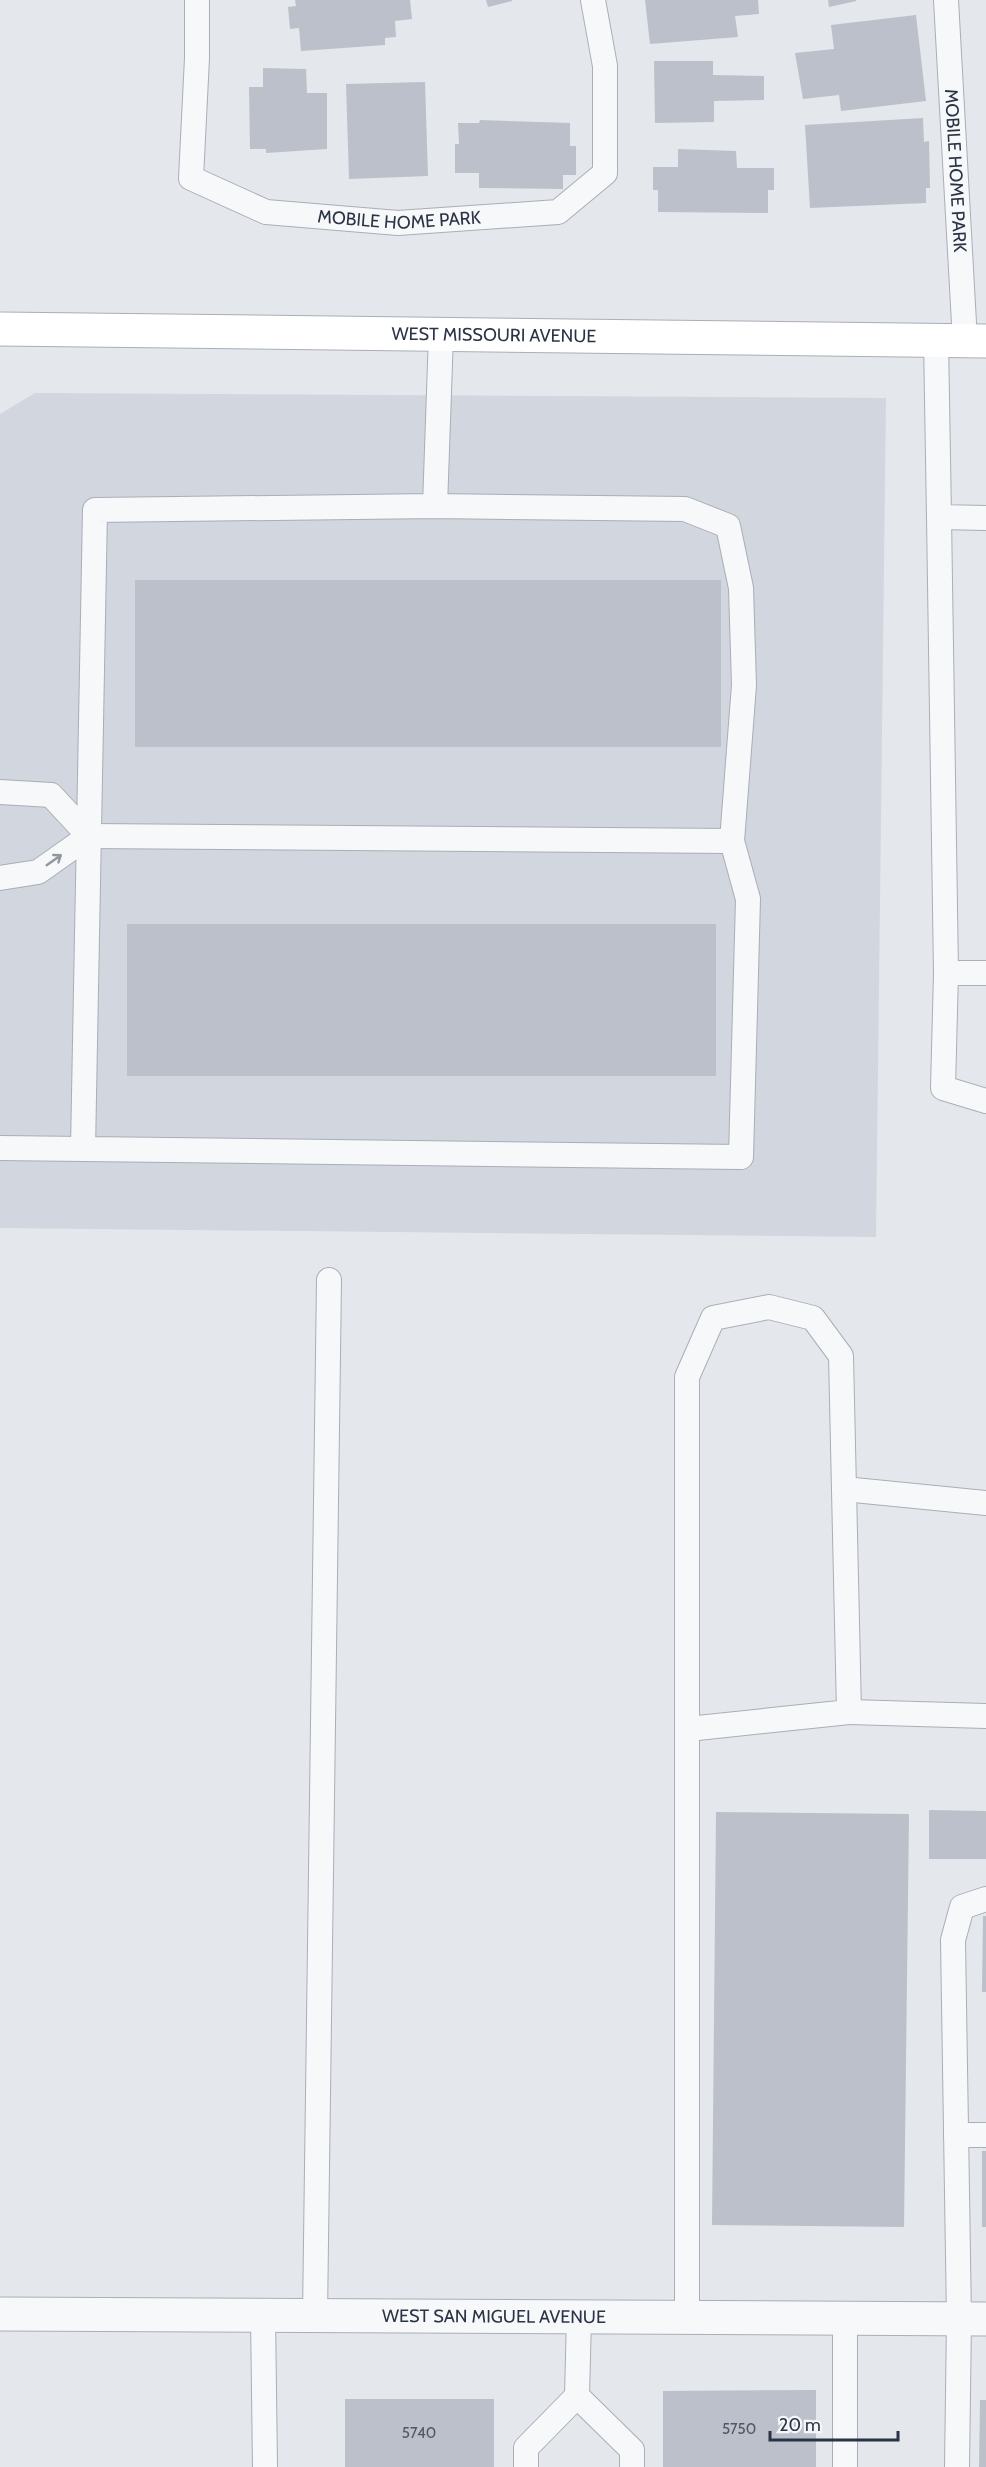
<svg xmlns="http://www.w3.org/2000/svg" width="986" height="2467" font-family="Cabin,sans-serif">
	<style>
		.built { fill: #d2d6de }
		.building { fill: #bbc0ca }
		.lines { fill: none; stroke-linecap: round; stroke-linejoin: round }
		.lane-casing { stroke: #a9aeb7; stroke-width: 26 }
		.street-casing { stroke: #a9aeb7; stroke-width: 35 }
		.secondary-casing { stroke: #a9aeb7; stroke-width: 35 }
		.lane { stroke: #f7f8fa; stroke-width: 24 }
		.street { stroke: #f7f8fa; stroke-width: 33 }
		.secondary { stroke: #fff; stroke-width: 33 }
		.oneway { stroke: #9196a0 }
		.labels { text-anchor: middle; dominant-baseline: central; stroke-width: 4.5; stroke-linejoin: round; paint-order: stroke }
		.number-label { font-size: 15px; fill: #4f5766 }
		.street-label { font-size: 18px; fill: #2b3445; stroke: #f4f6f9 }
	</style>
	<rect width="100%" height="100%" fill="#e4e7ec"/>
	<!-- built -->
	<path class="built" d="M35,393L886,398L876,1237L0,1228V414Z"/>
	<!-- building -->
	<path class="building" d="M295,0H410L412,19L395,21L396,37L385,38V45L301,51L299,28L290,29L288,7L296,6Z
		M486,0H512V1L488,7Z
		M645,0H758L759,14L735,16L738,37L650,44Z
		M828,0H856V1L829,7Z
		M916,15L926,101L841,111L839,95L803,99L795,53L834,49L831,25Z
		M654,61H713V75L764,76V100L714,101V122L655,123Z
		M263,68L306,69L307,93H327V149L266,153V149H250L249,87H263Z
		M425,82L428,176L349,179L346,84Z
		M923,118L924,142L929,141L930,188H926V203L810,208L805,125Z
		M480,120L570,123V146H576V175H563V189L479,188V173H455V144H459L458,123H479Z
		M678,149L736,151L737,168H774V190H768V213L658,212V190H653V167H678Z
		M135,580H721V747H135Z
		M127,924H716V1076H127Z
		M929,1810L986,1811V1859H929Z
		M716,1812L909,1814L904,2227L712,2225Z
		M983,1916H986V1992H982Z
		M982,2151H986V2227H982Z
		M816,2390V2467H663V2391Z
		M345,2399H494V2467H345Z
		M980,2400H986V2467H979Z"/>
	<g class="lines">
		<defs>
			<g id="lane">
				<path id="s1" d="M197,0V58L191,178L266,212L398,223L558,212L605,173V66L593,0"/>
				<path id="s2" d="M946,0L965,341"/>
				<path d="M936,339L939,517L986,518"/>
				<path d="M435,506L685,509L728,526L741,588L744,685L732,841L748,899L741,1157L83,1149L95,510L435,506L441,335"/>
				<path d="M939,517L946,973L943,1088L986,1101"/>
				<path d="M0,792L51,795L89,836L38,872L0,878"/>
				<path d="M89,836L732,841"/>
				<path d="M946,973H986"/>
				<path d="M0,1148L83,1149"/>
				<path d="M844,1489L986,1503"/>
				<path d="M849,1712L986,1716"/>
				<path d="M956,2135H986"/>
				<path d="M263,2315L265,2467"/>
				<path d="M315,2316L329,1280"/>
				<path d="M579,2317L577,2396L632,2450V2467"/>
				<path d="M687,2317V1377L713,1318L769,1307L813,1318L841,1356L849,1712L688,1729"/>
				<path d="M526,2467V2448L577,2396"/>
				<path d="M845,2467V2319"/>
				<path d="M957,2467L959,2319L953,1940L962,1907L986,1899"/>
			</g>
			<g id="street">
				<path id="s3" d="M0,2314L986,2319"/>
			</g>
			<g id="secondary">
				<path id="s4" d="M0,329L986,341"/>
			</g>
		</defs>
		<!-- lane casing -->
		<use href="#lane" class="lane-casing"/>
		<!-- street casing -->
		<use href="#street" class="street-casing"/>
		<!-- secondary casing -->
		<use href="#secondary" class="secondary-casing"/>
		<!-- lane -->
		<use href="#lane" class="lane"/>
		<!-- street -->
		<use href="#street" class="street"/>
		<!-- secondary -->
		<use href="#secondary" class="secondary"/>
	</g>
	<!-- one-way arrows -->
	<defs><path id="oneway-shaft" d="M-6 0H5M1.5-3L5.5 0L1.5 3" fill="none" stroke-width="1.6" stroke-linecap="round" stroke-linejoin="round" transform="scale(1.5)"/></defs>
	<use class="oneway" href="#oneway-shaft" transform="translate(54 860) rotate(-35)"/>
	<g class="labels">
		<!-- number labels -->
		<g class="number-label">
			<text x="739" y="2429">5750</text>
			<text x="419" y="2433">5740</text>
		</g>
		<!-- street labels -->
		<g class="street-label">
			<text stroke="none"><textPath href="#s2" startOffset="171">MOBILE HOME PARK</textPath></text>
			<text stroke="none"><textPath href="#s1" startOffset="394">MOBILE HOME PARK</textPath></text>
			<text stroke="none"><textPath href="#s4" startOffset="494">WEST MISSOURI AVENUE</textPath></text>
			<text stroke="none"><textPath href="#s3" startOffset="494">WEST SAN MIGUEL AVENUE</textPath></text>
		</g>
	</g>
	<!-- scale -->
	<path d="M770 2431v9h128v-9" fill="none" stroke="#2b3445" stroke-width="3"/>
	<text x="779" y="2431" font-size="18" fill="#2b3445" stroke="#f4f6f9" stroke-width="4.5" paint-order="stroke">20 m</text>
</svg>
